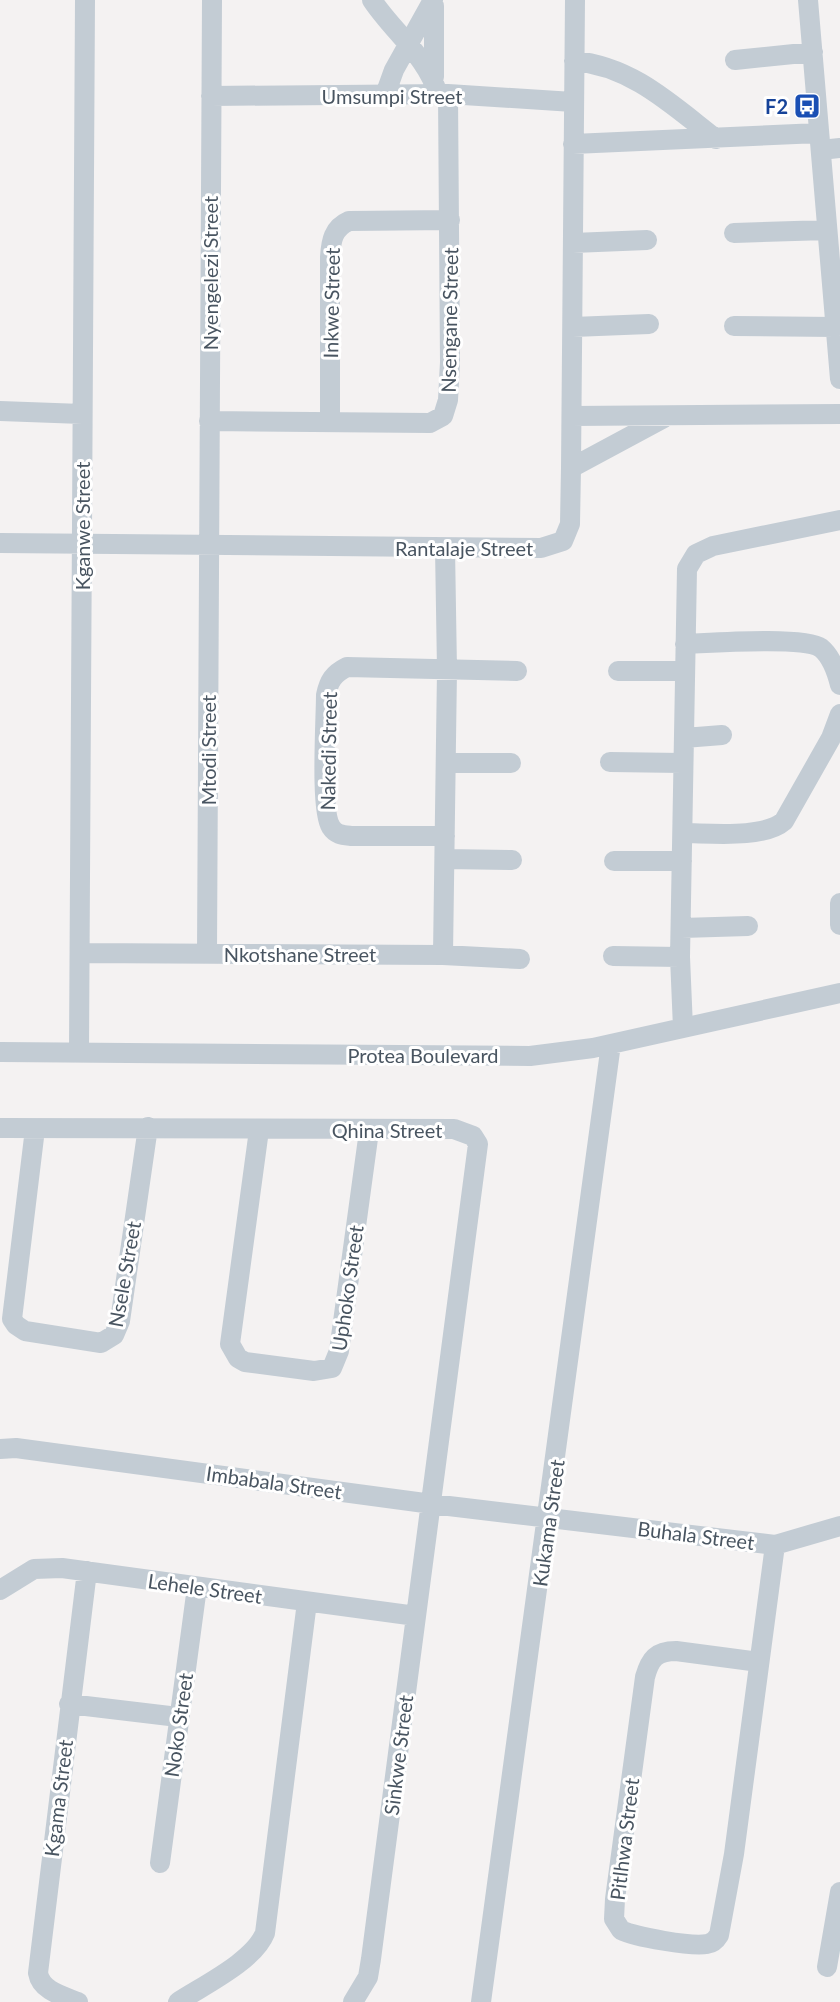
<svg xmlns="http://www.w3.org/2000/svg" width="840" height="2002" font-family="Lato,sans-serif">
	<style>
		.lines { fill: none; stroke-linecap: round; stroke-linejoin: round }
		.minor { stroke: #c3ccd4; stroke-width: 20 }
		.labels { text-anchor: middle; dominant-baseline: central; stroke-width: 6; stroke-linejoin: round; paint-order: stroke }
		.street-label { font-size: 20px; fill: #495561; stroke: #fff }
		.transit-label { font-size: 20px; font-weight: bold; fill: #164399; stroke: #fff; text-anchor: end }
	</style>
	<rect width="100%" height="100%" fill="#f4f2f2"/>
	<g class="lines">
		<!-- minor -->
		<path class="minor" d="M372,0C393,32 428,57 438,95
			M808,0L840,379
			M735,60L813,52
			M574,61C632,66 672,105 716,139
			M434,77V6
			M385,95L394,70L433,0
			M211,96L448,94L573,102
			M573,144L819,133
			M821,150L840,148
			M734,233L827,230
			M573,243L647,240
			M734,326L835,327
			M573,327L649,324
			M0,411L82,414
			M572,416L840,414
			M209,421L430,423L443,416L448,400L450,362L448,94
			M330,422V257C331,241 333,228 349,221L450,220
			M571,468L664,418
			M0,543L541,548L563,541L570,524L571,468L575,0
			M685,644C711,643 804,636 821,648C832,657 837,673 840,685
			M618,671H684
			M684,738L722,735
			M610,762L682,763
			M446,763H511
			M683,833C709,833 764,839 784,821L831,738L840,714
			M445,836H352C343,835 336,835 331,827C320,811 326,719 326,695C329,681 333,674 347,667L517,671
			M445,859L512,860
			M614,861H682
			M840,903V925
			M682,928L748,926
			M80,953L443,955L520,959
			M207,953L212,0
			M443,955L447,670L445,548
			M613,956L680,957
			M683,1028L680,957L687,569L696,554L713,546L840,520
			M0,1052L530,1056L593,1048L840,993
			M79,1052L85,0
			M0,1128L454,1129L473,1136L478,1144L371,1959L368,1977L353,2002
			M35,1129L12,1319L16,1325L25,1331L101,1343L114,1335L120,1321L148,1127
			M259,1130L230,1344L238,1358L245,1362L314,1371L332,1368L339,1351L369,1131
			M0,1449L16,1448L432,1504L775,1545L840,1526
			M0,1590L34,1569L62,1568L416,1616
			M759,1662L676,1651C656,1651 650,1659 645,1677L615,1899L614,1919L621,1930C635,1937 692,1947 707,1944C713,1943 716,1940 719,1935L734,1854L775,1545
			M69,1704L178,1717
			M160,1863L197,1587
			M827,1967L840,1892
			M78,2002C63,1996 41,1991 38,1973L87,1571
			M178,2002C204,1985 254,1961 265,1933L307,1602
			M481,2002L611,1044"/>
	</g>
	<!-- icons -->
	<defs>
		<symbol id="bus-square" viewBox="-11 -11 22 22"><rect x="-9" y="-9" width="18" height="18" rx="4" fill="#1a4fb4" stroke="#fff"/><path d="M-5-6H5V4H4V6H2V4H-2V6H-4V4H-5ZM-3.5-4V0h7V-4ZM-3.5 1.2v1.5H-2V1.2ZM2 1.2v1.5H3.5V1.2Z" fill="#fff"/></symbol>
	</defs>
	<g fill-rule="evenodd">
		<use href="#bus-square" x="792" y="91" width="30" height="30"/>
	</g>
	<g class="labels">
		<!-- street labels -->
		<g class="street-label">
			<text x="392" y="96">Umsumpi Street</text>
			<text transform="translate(210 273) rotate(-90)">Nyengelezi Street</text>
			<text transform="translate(331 303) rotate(-89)">Inkwe Street</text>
			<text transform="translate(449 320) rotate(-89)">Nsengane Street</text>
			<text transform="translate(82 526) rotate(-90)">Kganwe Street</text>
			<text x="464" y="548">Rantalaje Street</text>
			<text transform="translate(208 750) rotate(-90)">Mtodi Street</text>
			<text transform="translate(328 751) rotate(-89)">Nakedi Street</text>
			<text x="300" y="954">Nkotshane Street</text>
			<text x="423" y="1055">Protea Boulevard</text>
			<text x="387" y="1130">Qhina Street</text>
			<text transform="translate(124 1274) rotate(-80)">Nsele Street</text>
			<text transform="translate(347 1288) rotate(-82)">Uphoko Street</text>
			<text transform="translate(274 1482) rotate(8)">Imbabala Street</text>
			<text transform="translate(548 1523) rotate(-82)">Kukama Street</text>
			<text transform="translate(696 1535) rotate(7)">Buhala Street</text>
			<text transform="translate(205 1588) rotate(8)">Lehele Street</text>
			<text transform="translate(178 1725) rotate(-82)">Noko Street</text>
			<text transform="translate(398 1755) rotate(-83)">Sinkwe Street</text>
			<text transform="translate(58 1798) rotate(-83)">Kgama Street</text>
			<text transform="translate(624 1839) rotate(-83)">Pitlhwa Street</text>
		</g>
		<!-- transit labels -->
		<g class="transit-label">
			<text x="788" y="106">F2</text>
		</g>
	</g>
</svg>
